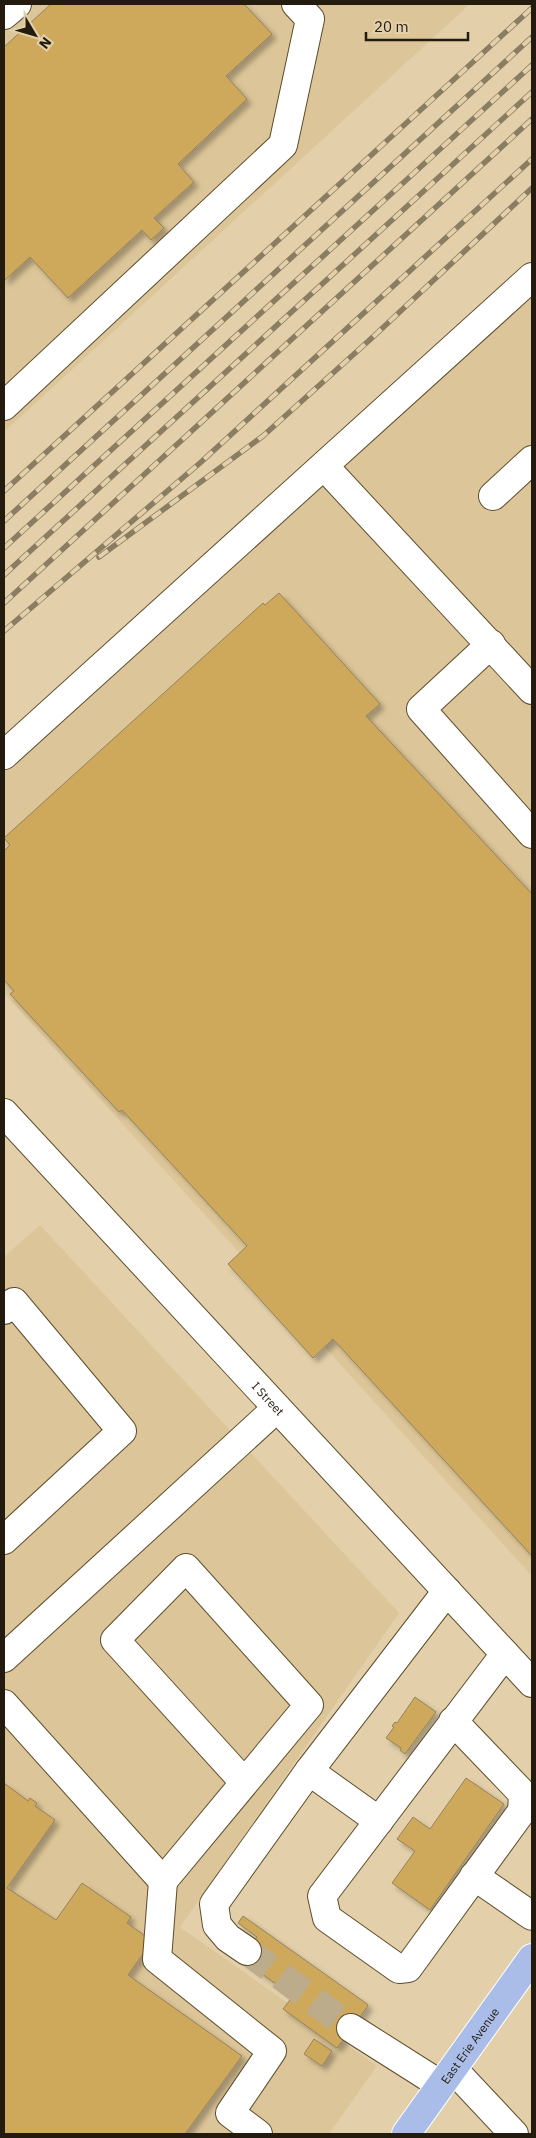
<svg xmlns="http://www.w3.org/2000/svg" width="536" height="2138" font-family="'IBM Plex Sans',sans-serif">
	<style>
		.built { fill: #dcc598 }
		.building { fill: #cea95b; stroke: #94825f; filter: url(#shadow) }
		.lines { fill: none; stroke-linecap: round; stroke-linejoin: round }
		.minor-tunnel { stroke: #bdac8b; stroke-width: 28; stroke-dasharray: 28 14; stroke-linecap: butt }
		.minor-casing { stroke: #5d4d2b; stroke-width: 30 }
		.major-casing { stroke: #fff; stroke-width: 30 }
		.minor { stroke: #fff; stroke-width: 28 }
		.major { stroke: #a9bde8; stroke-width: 28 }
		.rail-casing { stroke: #8a7d62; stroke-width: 5.5 }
		.rail { stroke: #e3d0aa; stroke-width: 4; stroke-dasharray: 11; stroke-linecap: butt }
		.labels { text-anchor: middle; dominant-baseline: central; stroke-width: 4.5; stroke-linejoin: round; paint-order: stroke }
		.street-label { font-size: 12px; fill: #231c0e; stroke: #e3d0aa }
	</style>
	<defs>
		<filter id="shadow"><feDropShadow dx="4.5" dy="4.5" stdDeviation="2.5" flood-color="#0004"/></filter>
	</defs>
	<rect width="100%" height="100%" fill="#e3d0aa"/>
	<!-- built -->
	<path class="built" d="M4,4H470L4,432Z
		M532,289V1576L4,993V769Z
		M40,1225L399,1613L180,1927L377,2066L329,2134H4V1257Z"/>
	<!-- building -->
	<path class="building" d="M51,4H244L272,34L226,76L247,99L178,164L194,182L154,218L164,228L151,240L142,230L68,298L30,257L4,281V47Z
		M279,593L380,704L366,716L532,894V1556L333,1339L313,1358L228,1264L247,1246L122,1110L119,1112L10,994L14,991L4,980V851L10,845L4,838L263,603L265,605Z
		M415,1697L436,1712L405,1754L400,1750L401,1748L386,1738L394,1727L392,1726L395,1722L397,1723Z
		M466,1778L504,1804L430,1910L392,1883L415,1851L397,1839L413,1817L430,1829Z
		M4,1783L28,1801L30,1798L37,1803L35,1806L55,1820L7,1888L56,1920L82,1883L131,1917L127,1923L152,1941L128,1975L242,2056L185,2134H4Z
		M243,1916L367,2004L368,2006L337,2048L283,2009L293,1996L241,1959L257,1937L238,1923Z
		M314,2039L332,2051L322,2066L304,2054Z"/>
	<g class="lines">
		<!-- minor-tunnel -->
		<path class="minor-tunnel" d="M247,1951L351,2028"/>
		<defs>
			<g id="minor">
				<path d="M4,15L17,4"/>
				<path d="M4,406L283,145L310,19L296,4"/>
				<path d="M324,466L532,690"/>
				<path d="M493,496L532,460"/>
				<path d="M491,644L421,709L532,834"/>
				<path d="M4,755L532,277"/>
				<path id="s1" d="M4,1113L532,1683"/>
				<path d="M4,1310L14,1302L122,1431L4,1540"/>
				<path d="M4,1658L277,1408"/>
				<path d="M4,1704L163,1881L157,1959L272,2051L230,2113L258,2134"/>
				<path d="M453,1721L523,1794L522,1811L408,1968L399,1969L327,1918L322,1896L505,1654"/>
				<path d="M309,1771L379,1821"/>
				<path d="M474,1876L532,1916"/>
				<path d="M163,1881L309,1705L186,1568L115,1640L244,1782"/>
				<path d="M247,1951L228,1938L217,1925L214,1904L309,1771L447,1591"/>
				<path d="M351,2028L441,2085"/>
				<path d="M453,2069L514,2134"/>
			</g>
			<g id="major">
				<path id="s2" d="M406,2134L532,1958"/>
			</g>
		</defs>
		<!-- minor casing -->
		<use href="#minor" class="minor-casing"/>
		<!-- major casing -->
		<use href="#major" class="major-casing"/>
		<!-- minor -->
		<use href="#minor" class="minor"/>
		<!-- major -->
		<use href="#major" class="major"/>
		<defs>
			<path id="rail" d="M4,491L532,8
				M4,521L532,37
				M4,548L532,65
				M99,557L263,436L374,336L532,188
				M4,575L532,92
				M4,603L532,119
				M4,631L200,463L532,159"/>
		</defs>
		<!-- rail casing -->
		<use href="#rail" class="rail-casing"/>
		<!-- rail -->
		<use href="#rail" class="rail"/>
	</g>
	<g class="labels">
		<!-- street labels -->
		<g class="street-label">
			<text stroke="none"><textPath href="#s1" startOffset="389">I Street</textPath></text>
			<text stroke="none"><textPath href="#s2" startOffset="109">East Erie Avenue</textPath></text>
		</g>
	</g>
	<!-- border -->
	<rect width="536" height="2138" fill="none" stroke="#231c0e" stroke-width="10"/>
	<!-- north arrow -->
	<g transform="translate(35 35) rotate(128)" stroke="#e3d0aa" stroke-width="4" paint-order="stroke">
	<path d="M0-4L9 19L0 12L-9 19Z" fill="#231c0e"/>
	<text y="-8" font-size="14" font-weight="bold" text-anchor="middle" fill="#231c0e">N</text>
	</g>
	<!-- scale -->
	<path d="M366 32v8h102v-8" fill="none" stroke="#231c0e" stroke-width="2.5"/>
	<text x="374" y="32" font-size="15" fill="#231c0e" stroke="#e3d0aa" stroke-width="4" paint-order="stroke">20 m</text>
</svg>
